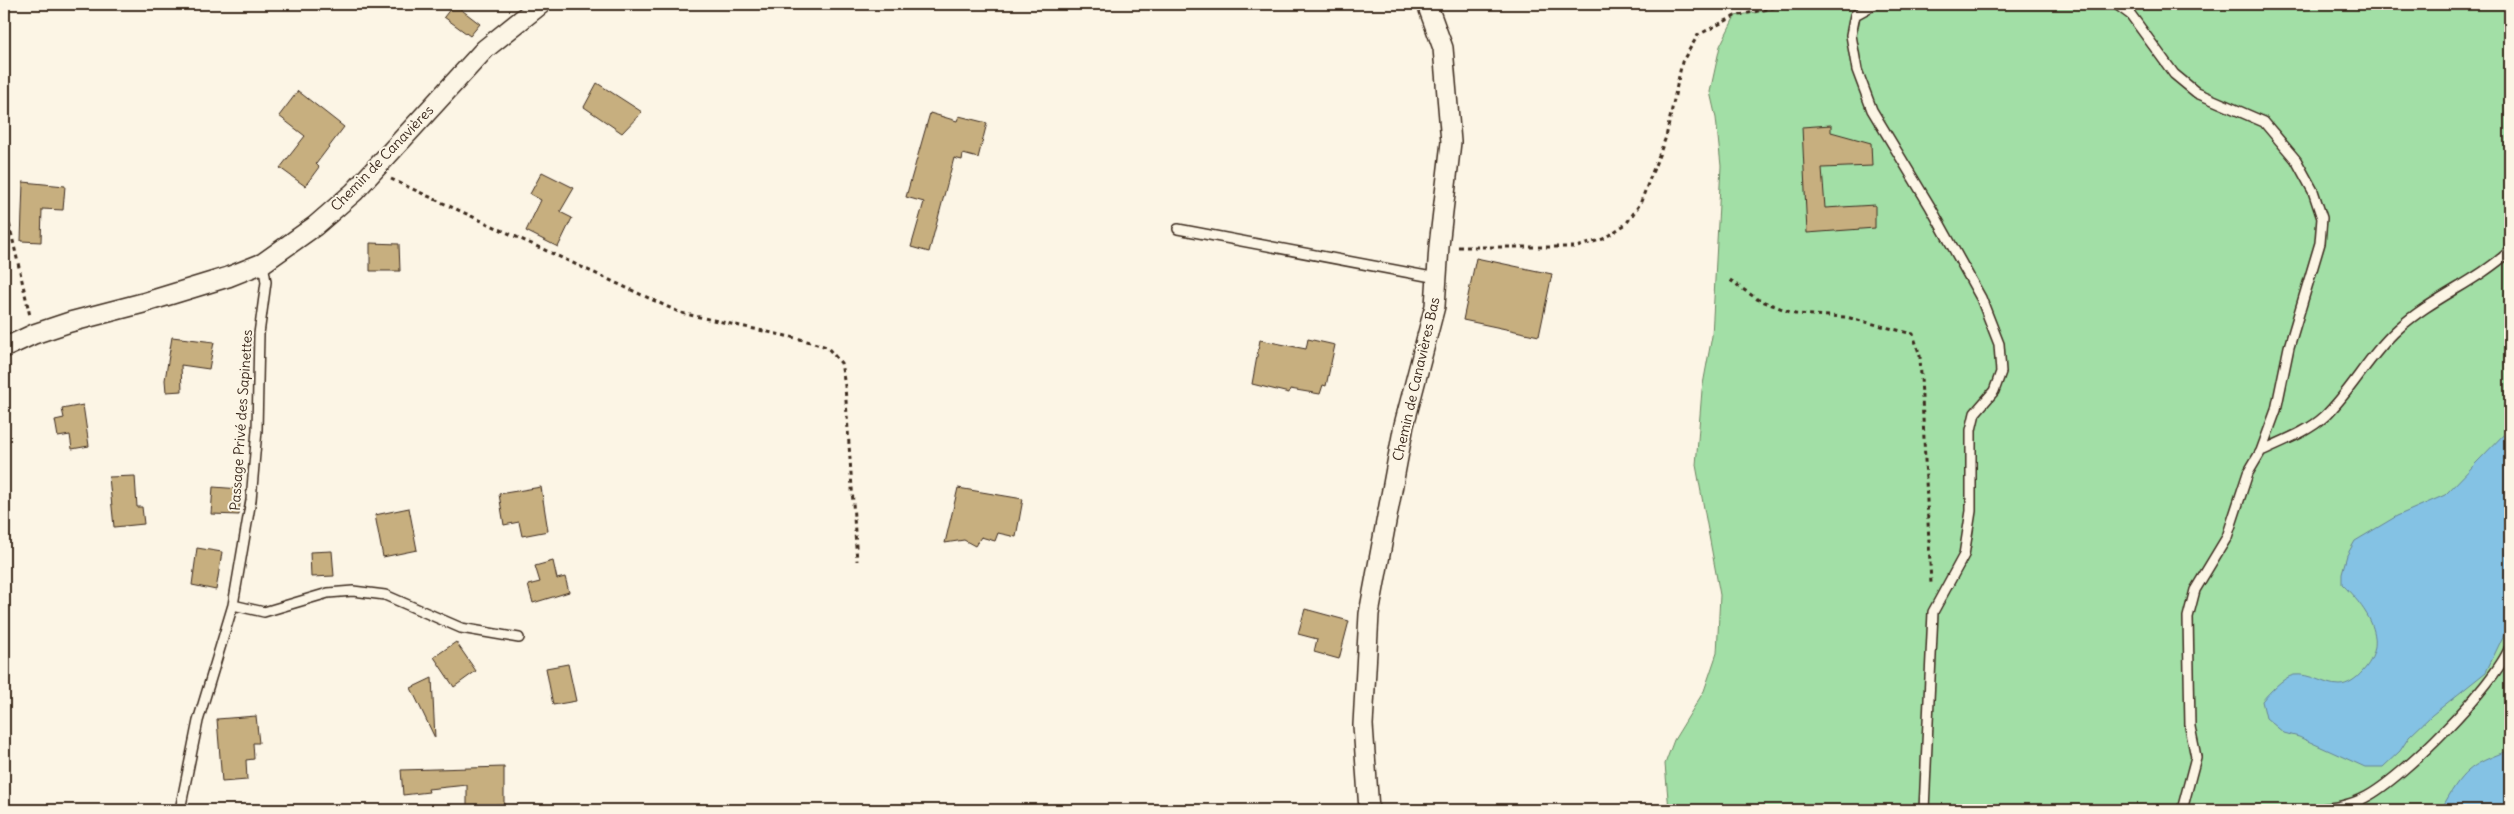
<svg xmlns="http://www.w3.org/2000/svg" width="2514" height="814" font-family="Delius,sans-serif">
	<style>
		.green { fill: #a2dfa6; stroke: #6e8462 }
		.water { fill: #84c2e4; stroke: #678595 }
		.building { fill: #c7af7f; stroke: #3b2a1e }
		.lines { fill: none; stroke-linecap: round; stroke-linejoin: round }
		.lane-casing { stroke: #3b2a1e; stroke-width: 12 }
		.street-casing { stroke: #3b2a1e; stroke-width: 22 }
		.path { stroke: #3b2a1e; stroke-width: 3; stroke-dasharray: 4 4; stroke-linecap: butt }
		.lane { stroke: #fcf5e5; stroke-width: 9 }
		.street { stroke: #fcf5e5; stroke-width: 19 }
		.labels { text-anchor: middle; dominant-baseline: central; stroke-width: 4; stroke-linejoin: round; paint-order: stroke }
		.street-label { font-size: 14px; fill: #3b2a1e; stroke: #fcf5e5 }
	</style>
	<rect width="100%" height="100%" fill="#fcf5e5"/>
	<filter id="ink" filterUnits="userSpaceOnUse"><feTurbulence type="fractalNoise" baseFrequency=".02" numOctaves="2"/><feDisplacementMap in="SourceGraphic" scale="10" xChannelSelector="R" yChannelSelector="G"/><feConvolveMatrix kernelMatrix="1 2 1 2 8 2 1 2 1" color-interpolation-filters="sRGB"/></filter>
	<g filter="url(#ink)">
		<!-- green -->
		<path class="green" d="M1798,4H2510V810H1669L1665,764L1674,740L1704,691L1717,653L1720,595L1696,465L1702,390L1712,336L1721,166L1716,118L1710,92L1720,46L1735,16Z"/>
		<!-- water -->
		<path class="water" d="M2510,428L2509,624L2486,672L2432,715L2409,737L2400,751L2383,767H2365L2299,737L2284,733L2266,718L2262,701C2269,693 2283,677 2294,675C2310,673 2324,685 2339,685C2348,685 2357,678 2362,672C2391,641 2367,609 2342,584V573L2347,555L2355,541L2397,516L2445,495Z
			M2510,750V810H2441C2462,771 2469,765 2510,750Z"/>
		<!-- building -->
		<path class="building" d="M454,4L480,24L470,36L444,17Z
			M597,83L642,112L622,133L584,107Z
			M298,91L344,127L316,164L319,167L305,186L280,168L305,136L279,116Z
			M930,113L957,121L959,116L987,123L978,158L963,154L962,160L954,158L929,252L911,247L924,202L906,197Z
			M1831,125V132L1871,143L1872,166L1822,168L1825,208L1875,205V228L1807,233L1802,127Z
			M542,172L574,188L560,212L572,218L558,247L526,231L541,200L530,194Z
			M23,182L65,186L63,210L42,209L41,242L21,241Z
			M370,243L399,244L400,271H370Z
			M1476,258L1552,274L1539,336L1463,320Z
			M172,337L214,342L209,369L181,365L182,391L166,392L165,380Z
			M1308,339L1335,345L1326,386L1323,385L1320,394L1290,389L1289,393L1252,384L1260,340L1306,349Z
			M83,405L89,446L72,449L70,435L58,437L55,420L64,418L62,409Z
			M135,476L137,507H142L144,524L114,527L109,477Z
			M213,487L241,489L239,515L211,514Z
			M541,487L548,531L522,536L519,522L504,525L499,494Z
			M958,488L1023,499L1016,537L998,533L995,541L981,537L975,546L964,540L945,543Z
			M409,508L417,550L383,557L375,515Z
			M197,548L222,552L216,590L192,585Z
			M332,551L334,576L311,577L310,552Z
			M553,561L557,579L565,577L569,592L533,603L528,585L540,582L535,566Z
			M1305,609L1349,621L1339,659L1314,652L1317,639L1298,634Z
			M456,642L476,671L454,687L434,657Z
			M568,664L576,701L553,705L546,668Z
			M432,678L435,738L411,688Z
			M256,716L259,743H253L254,759L246,760L247,780L222,782L217,719Z
			M504,767V804L467,806V785L428,789L429,792L403,795L401,770Z"/>
		<g class="lines">
			<defs>
				<path id="lane" d="M1875,4L1855,15L1851,35L1857,70L1872,110L1931,208L1981,298L1999,344L2001,372L1994,391L1975,413L1971,430V511L1964,555L1933,612L1924,810
					M2116,4L2131,15L2174,74L2197,93L2264,122L2296,160L2313,191L2322,218L2320,243L2289,347L2276,410L2261,451L2248,473L2227,537L2195,590L2188,617L2190,727L2196,757L2182,810
					M1178,229L1437,278
					M2261,451C2282,441 2308,432 2325,416C2352,390 2369,355 2398,329C2432,298 2476,282 2510,251
					M233,605L264,612L328,593L353,591L385,595L461,628L519,638
					M180,810L198,721L233,605L251,500L257,430L259,334L266,282L263,263
					M2314,810C2332,808 2350,806 2366,797C2403,778 2494,686 2510,647"/>
				<path id="street" d="M4,348L34,334L70,322L143,303L228,277L263,263L315,226L354,192L485,49L541,4
					M1369,810L1363,725L1369,614L1404,425L1435,306L1439,246L1451,142L1443,48L1427,4"/>
			</defs>
			<!-- lane casing -->
			<use href="#lane" class="lane-casing"/>
			<!-- street casing -->
			<use href="#street" class="street-casing"/>
			<!-- path -->
			<path class="path" d="M391,179L681,313L800,339L827,347L841,363L845,386L857,561
				M4,201L30,316
				M1458,247H1577L1603,239L1626,224L1640,204L1666,137L1682,62L1698,35L1735,16L1791,4
				M1730,280L1757,299L1795,314L1846,317L1913,334L1920,356L1931,584"/>
			<!-- lane -->
			<use href="#lane" class="lane"/>
			<!-- street -->
			<use href="#street" class="street"/>
		</g>
	</g>
	<g class="labels">
		<!-- street labels -->
		<g class="street-label">
			<text transform="translate(382 158) rotate(-46)">Chemin de Canavières</text>
			<text transform="translate(1416 379) rotate(-77)">Chemin de Canavières Bas</text>
			<text transform="translate(241 420) rotate(-86)">Passage Privé des Sapinettes</text>
		</g>
	</g>
	<!-- margin -->
	<rect width="2514" height="814" fill="none" stroke="#fcf5e5" stroke-width="20"/>
	<rect x="10" y="10" width="2494" height="794" fill="none" stroke="#3b2a1e" stroke-width="2" filter="url(#ink)"/>
</svg>
